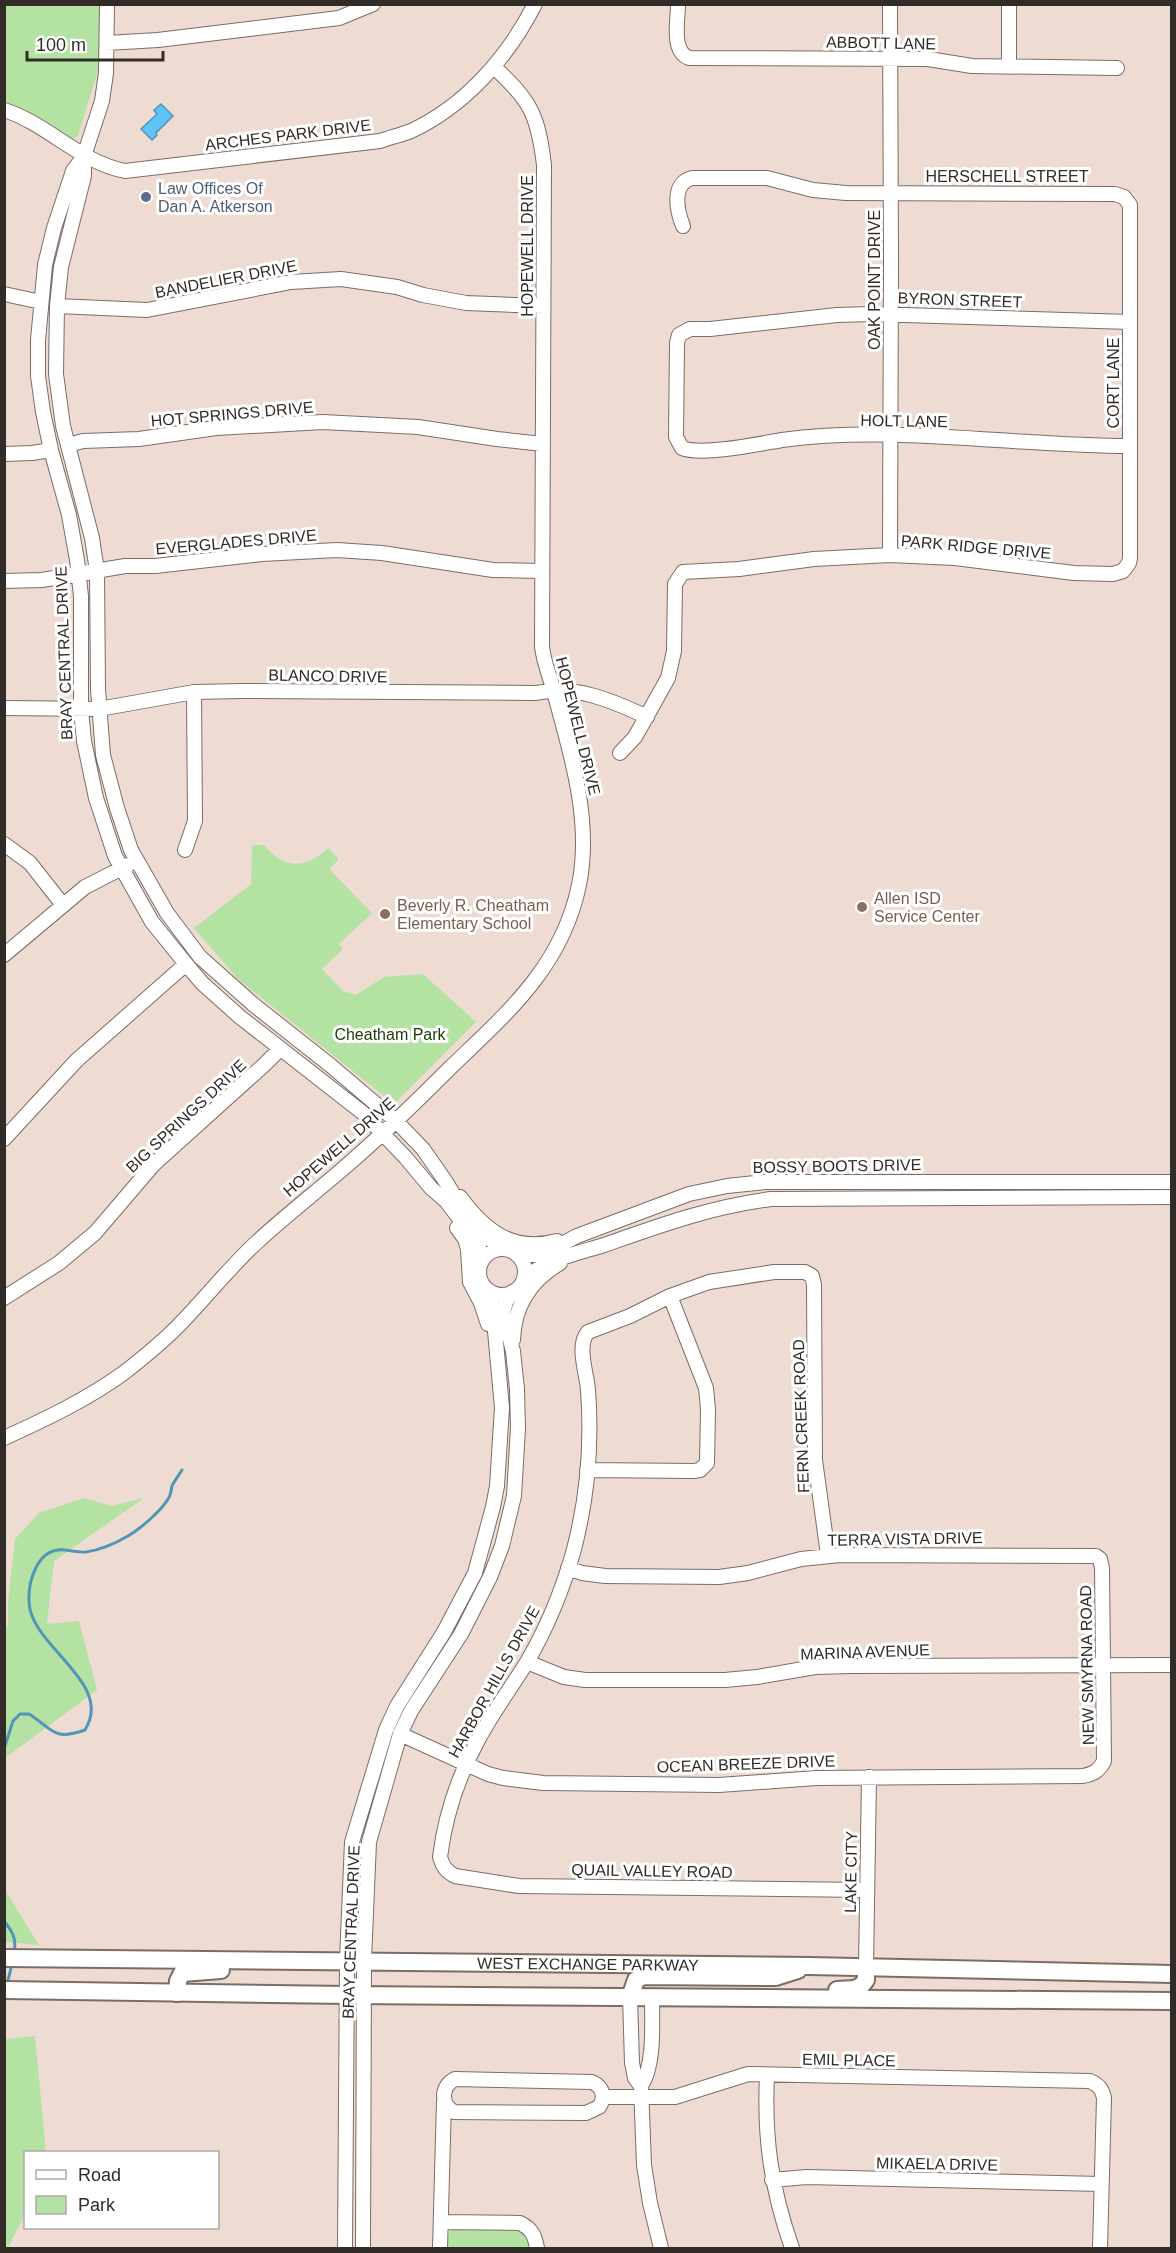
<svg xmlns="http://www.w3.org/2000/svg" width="1176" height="2253" font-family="Arial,sans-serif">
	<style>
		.green { fill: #b3e2a2 }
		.water { fill: #5ec4f5; stroke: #5196b8; stroke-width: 1.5 }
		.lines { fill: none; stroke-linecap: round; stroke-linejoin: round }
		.stream { stroke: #5196b8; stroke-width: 3 }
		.minor-casing { stroke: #7c6d64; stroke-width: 16 }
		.major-casing { stroke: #7c6d64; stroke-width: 20 }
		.minor { stroke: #fff; stroke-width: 14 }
		.major { stroke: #fff; stroke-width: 16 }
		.service-dot { fill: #5c6f8a; stroke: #fff; stroke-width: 2 }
		.education-dot { fill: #8d6e63; stroke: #fff; stroke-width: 2 }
		.labels { text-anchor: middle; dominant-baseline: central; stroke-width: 6; stroke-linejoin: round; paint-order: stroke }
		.street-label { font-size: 16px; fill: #322c28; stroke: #fff }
		.service-label { font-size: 16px; fill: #4e5e75; stroke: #fff; text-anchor: start }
		.education-label { font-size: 16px; fill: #785e54; stroke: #fff; text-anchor: start }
		.park-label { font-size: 16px; fill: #183b06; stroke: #fff }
	</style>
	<rect width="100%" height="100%" fill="#eedcd3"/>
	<!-- green -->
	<path class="green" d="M5,5H99V67L78,136L73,139L64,137L17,107L5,104Z
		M252,845H264C284,869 305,870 328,848L339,859L329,869L372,913L339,944L343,949L322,969L343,991L356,995L384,977L423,974L476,1022L394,1104L238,979L194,928L251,884Z
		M84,1498L111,1506L144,1498L54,1561L47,1624L79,1621L97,1690L5,1758L4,1625L8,1627V1600L15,1539L39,1513Z
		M4,1890H5L39,1945L5,1942Z
		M35,2036L46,2152H26L25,2214L8,2248H5V2039Z
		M454,2227H517L526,2232L531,2248H447V2235Z"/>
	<!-- water -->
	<path class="water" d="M161,104L173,116L156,133L157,135L152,140L141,129L157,114L154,110Z"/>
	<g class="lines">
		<!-- stream -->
		<path class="stream" d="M4,1749L13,1721L20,1714H29C54,1730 53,1741 85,1730C115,1682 29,1646 29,1601C28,1582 37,1552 58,1550C67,1549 77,1553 86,1552C100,1550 116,1543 128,1536C140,1529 162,1510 168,1499C171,1495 171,1490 172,1486C175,1480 179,1475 182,1470
			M4,1921C12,1931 17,1938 14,1952
			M7,1984L12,1964"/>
		<defs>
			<path id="minor" d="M107,4L106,73L102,101L84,156L73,171L54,228L45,265L38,340V376L43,412L51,450L69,515L77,560L81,596V710L84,741L96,798L115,856L152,922L186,964L202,983L240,1017L363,1113L406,1158L431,1188L446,1201L478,1243L482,1260
				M678,4C678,21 671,51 689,58L928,59L972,66L1117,68
				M890,4L891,259L890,555
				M1009,4V66
				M107,43L158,40L339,18L373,4
				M4,110C48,124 79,162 125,171L380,141C391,137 401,135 411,131C465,106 508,57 535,4
				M84,156V176L61,267L57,306L56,374L63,426L92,538L97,571L98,689L103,755L117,808L131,850L167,913L200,957L254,1005L330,1065L396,1121L423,1149L446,1182L461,1207
				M4,294L41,302
				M57,306L147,310L291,282L341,279L397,287L423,295L466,303L543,306
				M68,445L83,441L139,439L216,428L323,422L418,427L497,439L543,444
				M1129,446C1014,446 896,425 782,440C759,444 702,456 682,448L676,437L677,343L679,335L690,329H710L837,315L872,314L1130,322
				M4,454L32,453L51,450
				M4,581L42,580L125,566H155L262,554L337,550L382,553L493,570L542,571
				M4,708L99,709L194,692L242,691L536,693C576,685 611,700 647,717
				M620,753L635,737L668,678L674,651L675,584L683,572L739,569L814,559L890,555L955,558L1074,573L1113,574L1123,571L1129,563L1130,558V205L1124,197L1115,194L846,193L813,190L767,178H692C671,183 677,211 683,226
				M4,844L30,863L63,905
				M185,850L195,821L194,692
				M4,955L85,887L128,865
				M4,1139L77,1060L186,964
				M460,1197C485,1231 513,1253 557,1241
				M472,1222L480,1232L503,1249
				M457,1228L465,1239L468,1249L470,1282L481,1303L488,1324
				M479 1272a23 23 0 1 1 46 0a23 23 0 1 1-46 0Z
				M517,1255H541L577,1236L689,1194L727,1186L765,1182H1172
				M524,1278C549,1259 575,1254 604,1245C661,1225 710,1207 771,1199L1172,1197
				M4,1298L59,1263L95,1233L154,1164L264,1065L280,1049
				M513,1340C514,1306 531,1280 560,1263
				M4,1438C46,1419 88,1399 125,1372C144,1357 165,1340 181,1323C207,1296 230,1267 257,1242C283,1218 311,1196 338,1173C377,1140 414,1104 450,1068C507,1013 562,967 579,885C592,821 571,754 554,692C550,677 544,663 542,647L544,165C538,115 531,101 494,67
				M587,1470L694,1471L700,1470L707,1463L708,1409L706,1388L670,1296
				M828,1555L815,1460L814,1285L812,1276L805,1272H774L709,1282L670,1296L630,1316L588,1332C576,1345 587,1374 588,1390C592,1443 587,1501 573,1553C562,1591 547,1628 527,1662C511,1688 492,1713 478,1740C459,1775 445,1817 440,1857C443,1867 446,1871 455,1876L519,1886L867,1890
				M527,1662L564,1677L585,1680H725L757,1677L815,1667L851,1666L1172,1665
				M400,1734L488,1774L503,1778L543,1783L719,1785L816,1778L1083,1776C1093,1774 1099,1771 1104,1761L1102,1568L1100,1559L1096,1556L840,1555L801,1559L748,1573L719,1577L605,1576L582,1573L568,1568
				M866,1967L869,1777
				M630,1997L632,2063L635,2078L641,2086L644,2165L650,2203L661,2248
				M767,2075C764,2138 771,2188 792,2248
				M455,2079L592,2082C603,2087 606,2097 599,2107L586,2113L454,2112C440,2104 441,2086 455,2079Z
				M641,2086C655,2065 652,2023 652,1997
				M603,2097H675L748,2074L1090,2081C1099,2085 1102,2089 1104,2098L1100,2248
				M772,2180L807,2177L1101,2184
				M441,2222L520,2223C532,2229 535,2236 537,2248
				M345,2248L347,1960L352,1842L386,1730L397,1706L444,1632L475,1573L493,1507L497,1486L502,1408L493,1309L488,1290
				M363,2248L364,1960L369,1842L400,1734L411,1711L461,1634L490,1577L502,1546L514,1496L518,1428L517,1389L513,1351L503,1312L506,1302L512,1292
				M440,2248L444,2101"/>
			<g id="major">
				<path id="s1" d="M4,1958L809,1966L1172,1974"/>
				<path d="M4,1990L347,1995L1172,2001"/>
				<path d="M837,1990L854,1989L861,1986L866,1980V1967"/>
				<path d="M177,1993L178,1981L182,1973L221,1970"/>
				<path d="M630,1997L636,1980L643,1976L776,1977L798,1970"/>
			</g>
		</defs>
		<!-- minor casing -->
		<use href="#minor" class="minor-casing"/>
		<!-- major casing -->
		<use href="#major" class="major-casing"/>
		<!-- minor -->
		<use href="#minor" class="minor"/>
		<!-- major -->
		<use href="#major" class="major"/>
	</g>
	<!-- markers -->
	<circle class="service-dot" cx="146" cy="197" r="6"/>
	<g class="education-dot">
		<circle cx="862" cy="907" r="6"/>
		<circle cx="385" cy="914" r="6"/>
	</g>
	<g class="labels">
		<!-- street labels -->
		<g class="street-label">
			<text transform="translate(881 43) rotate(1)">ABBOTT LANE</text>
			<text transform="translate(288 135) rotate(-7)">ARCHES PARK DRIVE</text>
			<text x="1007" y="176">HERSCHELL STREET</text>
			<text transform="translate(527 246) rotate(-90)">HOPEWELL DRIVE</text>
			<text transform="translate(226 279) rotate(-11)">BANDELIER DRIVE</text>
			<text transform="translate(874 280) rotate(-90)">OAK POINT DRIVE</text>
			<text transform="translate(960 300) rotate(2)">BYRON STREET</text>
			<text transform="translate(1113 383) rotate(-90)">CORT LANE</text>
			<text transform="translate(232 414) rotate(-5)">HOT SPRINGS DRIVE</text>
			<text transform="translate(904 421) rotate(1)">HOLT LANE</text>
			<text transform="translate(236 542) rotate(-5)">EVERGLADES DRIVE</text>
			<text transform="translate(976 547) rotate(5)">PARK RIDGE DRIVE</text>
			<text transform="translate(64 653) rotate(-92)">BRAY CENTRAL DRIVE</text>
			<text transform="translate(328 676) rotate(1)">BLANCO DRIVE</text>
			<text transform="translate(578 726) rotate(76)">HOPEWELL DRIVE</text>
			<text transform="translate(186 1116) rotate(-43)">BIG SPRINGS DRIVE</text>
			<text transform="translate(339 1147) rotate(-41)">HOPEWELL DRIVE</text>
			<text transform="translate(837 1166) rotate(-1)">BOSSY BOOTS DRIVE</text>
			<text transform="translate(801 1416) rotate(-92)">FERN CREEK ROAD</text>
			<text transform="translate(905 1539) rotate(-1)">TERRA VISTA DRIVE</text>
			<text transform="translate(865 1652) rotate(-2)">MARINA AVENUE</text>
			<text transform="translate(1087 1665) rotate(-91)">NEW SMYRNA ROAD</text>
			<text transform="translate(494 1682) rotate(-61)">HARBOR HILLS DRIVE</text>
			<text transform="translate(746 1764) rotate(-2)">OCEAN BREEZE DRIVE</text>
			<text transform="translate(652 1871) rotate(1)">QUAIL VALLEY ROAD</text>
			<text transform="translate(851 1872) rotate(-89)">LAKE CITY</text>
			<text transform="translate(351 1932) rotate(-88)">BRAY CENTRAL DRIVE</text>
			<text stroke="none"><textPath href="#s1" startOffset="584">WEST EXCHANGE PARKWAY</textPath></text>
			<text transform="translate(849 2060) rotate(1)">EMIL PLACE</text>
			<text transform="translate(937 2164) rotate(1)">MIKAELA DRIVE</text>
		</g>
		<!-- service labels -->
		<g class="service-label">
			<text x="158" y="188">Law Offices Of<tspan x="158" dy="18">Dan A. Atkerson</tspan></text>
		</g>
		<!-- education labels -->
		<g class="education-label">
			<text x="874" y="898">Allen ISD<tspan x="874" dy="18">Service Center</tspan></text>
			<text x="397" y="905">Beverly R. Cheatham<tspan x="397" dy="18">Elementary School</tspan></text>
		</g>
		<!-- park labels -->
		<g class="park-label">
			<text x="390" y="1034">Cheatham Park</text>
		</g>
	</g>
	<!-- border -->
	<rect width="1176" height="2253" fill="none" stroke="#322c28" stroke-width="12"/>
	<!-- legend -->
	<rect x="24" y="2151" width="195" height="78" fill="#ffffff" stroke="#adaba9" stroke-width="1.5"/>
	<rect x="36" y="2170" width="30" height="9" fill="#ffffff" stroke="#adaba9" stroke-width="1.5"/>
	<text x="78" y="2181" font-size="18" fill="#322c28">Road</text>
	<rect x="36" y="2196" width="30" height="18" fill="#b3e2a2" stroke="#adaba9" stroke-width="1.5"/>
	<text x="78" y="2211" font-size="18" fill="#322c28">Park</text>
	<!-- scale -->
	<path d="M27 51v9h136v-9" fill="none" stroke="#322c28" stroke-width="3"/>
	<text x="36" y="51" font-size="18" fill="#322c28" stroke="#ffffff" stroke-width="4.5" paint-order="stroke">100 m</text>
</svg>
